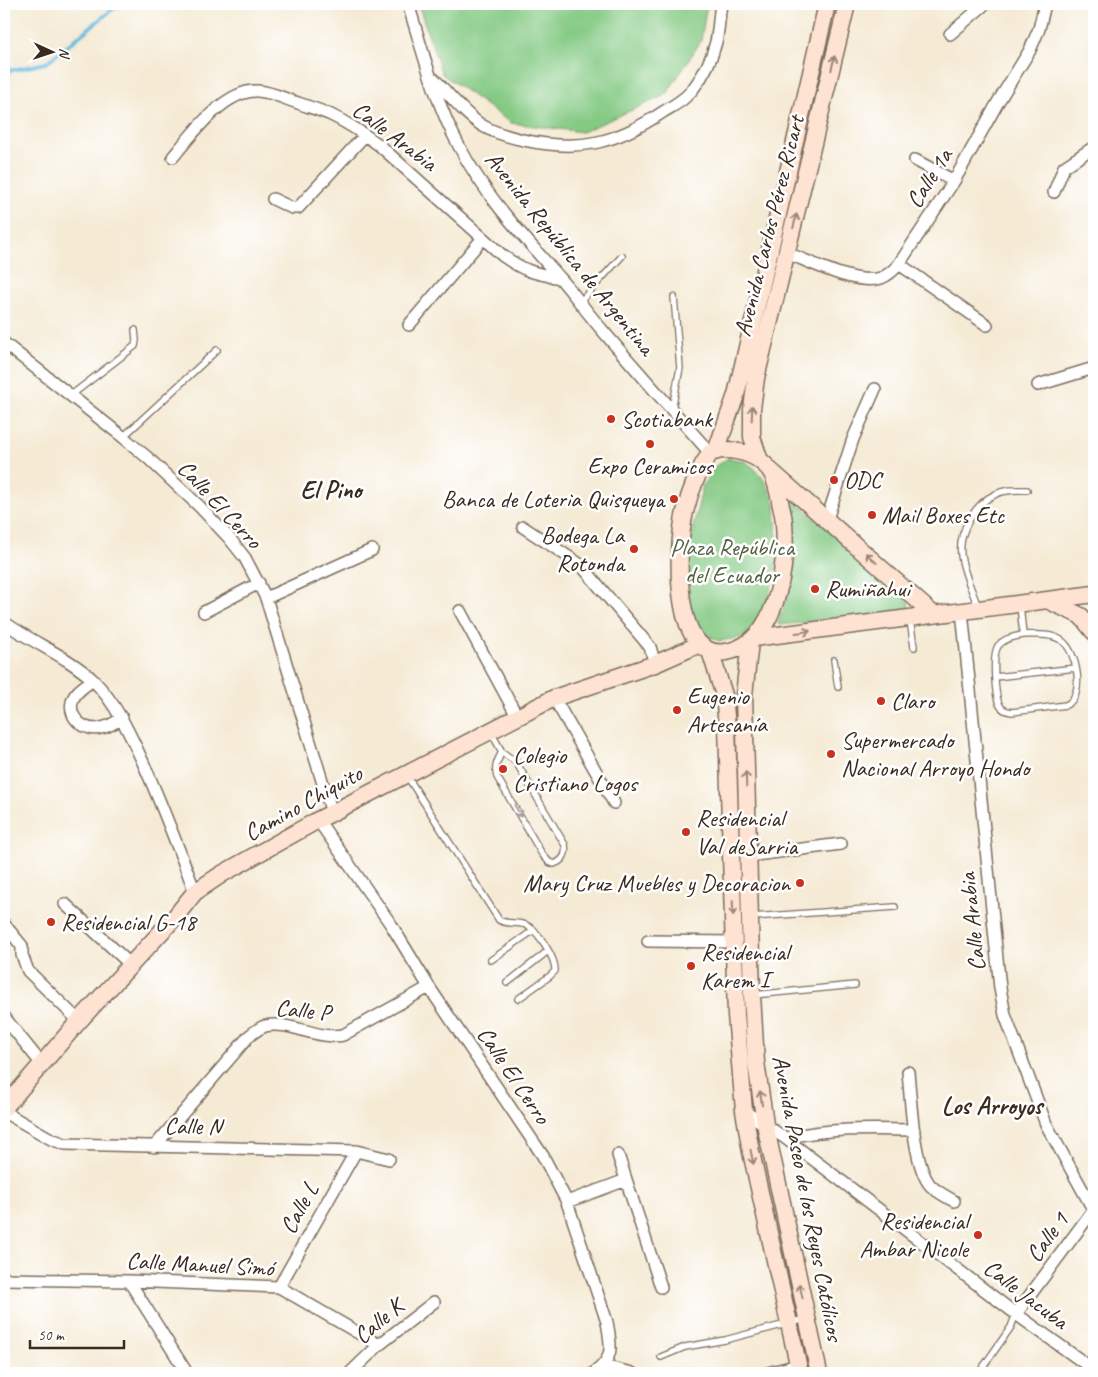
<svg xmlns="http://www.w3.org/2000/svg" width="1098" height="1377" font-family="Caveat,sans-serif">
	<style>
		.green { fill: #85ca84; stroke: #607a51 }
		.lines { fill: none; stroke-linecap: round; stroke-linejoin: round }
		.stream { stroke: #61badf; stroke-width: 4 }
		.lane-casing { stroke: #7c6d5e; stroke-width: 8 }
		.street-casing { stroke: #7c6d5e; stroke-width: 14 }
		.secondary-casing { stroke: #7c6d5e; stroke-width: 19 }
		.lane { stroke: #fff; stroke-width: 5.5 }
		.street { stroke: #fff; stroke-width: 11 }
		.secondary { stroke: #fee3d2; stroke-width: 16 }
		.oneway { stroke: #9c8678 }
		.oneway2 { stroke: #a79f9a }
		.poi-dot { fill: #c8321e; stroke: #fff; stroke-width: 2 }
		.labels { text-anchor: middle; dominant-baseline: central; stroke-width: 5; stroke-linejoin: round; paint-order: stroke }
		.street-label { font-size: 24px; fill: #3b2a1e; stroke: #fff }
		.poi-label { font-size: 24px; fill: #3b2a1e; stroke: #fff; text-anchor: start }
		.park-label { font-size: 24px; fill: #556242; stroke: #fff }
		.neighbourhood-label { font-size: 25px; font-weight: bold; fill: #3b2a1e; stroke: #fff }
	</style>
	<rect width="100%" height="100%" fill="#fff"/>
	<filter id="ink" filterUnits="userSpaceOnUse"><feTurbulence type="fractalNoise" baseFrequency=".02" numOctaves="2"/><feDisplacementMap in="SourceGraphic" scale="10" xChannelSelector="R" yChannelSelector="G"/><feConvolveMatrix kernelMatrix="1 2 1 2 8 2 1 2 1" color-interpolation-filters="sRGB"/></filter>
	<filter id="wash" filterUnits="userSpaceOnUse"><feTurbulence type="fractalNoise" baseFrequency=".0096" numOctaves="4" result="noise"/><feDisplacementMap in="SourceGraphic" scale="20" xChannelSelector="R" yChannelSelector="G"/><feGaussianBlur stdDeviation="1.12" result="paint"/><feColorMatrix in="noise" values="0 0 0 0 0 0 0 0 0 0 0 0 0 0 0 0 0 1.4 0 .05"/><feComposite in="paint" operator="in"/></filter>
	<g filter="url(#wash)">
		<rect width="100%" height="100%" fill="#f5ead4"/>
		<!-- green -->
		<path class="green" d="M418,4H707L701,41L666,95L582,132L511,123L442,74Z
			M728,458L744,461L754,468L765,481L775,503L778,558L765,611L755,627L743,637L720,641L705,635L696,622L690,608L686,558L703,485L714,467Z
			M791,497L909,602L908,610L905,612L779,625L778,623L792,584L794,566L795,526L792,511L788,501Z"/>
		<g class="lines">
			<!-- stream -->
			<path class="stream" d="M4,72L46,63L119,4"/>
		</g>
	</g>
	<g filter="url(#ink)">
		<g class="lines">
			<defs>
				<path id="lane" d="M580,302L622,256
					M70,396L135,346L136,340L135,330
					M672,409L680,368L674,297
					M123,437L217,350
					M1020,605L1023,635
					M978,607C972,590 963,572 961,555C958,532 975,503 996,494C1006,489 1017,490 1027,490
					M910,620L914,647
					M1023,635C1036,635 1050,633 1061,640C1077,650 1086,696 1066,705L1012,712C1006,711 1002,710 999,704C995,695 992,654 998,646C1004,638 1014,637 1023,635Z
					M834,660L838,687
					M995,677L1076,668
					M491,732L502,752L516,762L565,845C567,854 563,861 554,864L549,862L542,854L497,777C494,767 497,761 502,752
					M407,776L499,920C507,925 517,921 526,925C538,930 556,959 555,971L550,976L518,999
					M752,917L895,907
					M491,960L534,930
					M507,983L548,951
					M753,995L855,985
					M661,1357L685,1347L725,1340L805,1319
					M979,1373L1011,1327L1016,1314"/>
				<path id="street" d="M408,4C423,51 435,102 459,146C485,196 523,236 560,278C575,295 588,314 603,331C638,372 674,412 710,453
					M950,34L985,4
					M434,79C448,93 466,116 483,126C495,133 510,137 523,140C579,152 615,144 663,112C674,105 685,100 693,89C703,76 712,58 716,42C719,29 719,16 721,4
					M173,157C192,134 225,89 258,91C272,92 285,99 298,103C309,107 320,110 331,115C348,123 364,134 379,145L503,256C526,272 533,273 560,278
					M915,160L954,181
					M1054,192L1064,167L1094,147
					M273,199L292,208H298L365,135
					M787,253C811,262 856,286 881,278C889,275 894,270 899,264L954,181L998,102L1030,50L1039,29L1045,4
					M899,264L987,325
					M409,325L483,238
					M4,343L123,437L148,458L200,507L230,539L245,558L266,598L332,813
					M1038,385L1094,368
					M827,519L853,439L875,389
					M523,527L581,565L650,647L655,664
					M266,598L372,550
					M460,611L517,716
					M962,611L1000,988L1005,1015L1046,1124L1093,1209
					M204,612L259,583
					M4,622C31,642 69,657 93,680C115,702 128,730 141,758C161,802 178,847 195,892
					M93,680C85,686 74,692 72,702C68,719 86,732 101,728C109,727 116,722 122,718
					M554,698L614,803
					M318,820L390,923L429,987L543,1156L567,1202L607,1322C611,1345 615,1358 594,1373
					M748,856L841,844
					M65,904L131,965
					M4,924L22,946V955L28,971L79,1021
					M648,941L734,942
					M4,1017L41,1063
					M908,1072C911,1100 913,1167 931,1186C937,1192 947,1197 954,1201
					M744,1111L785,1138L1016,1314L1094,1370
					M4,1112L51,1139L65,1144L356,1151L389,1159
					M785,1138C828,1128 871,1129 914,1130
					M154,1147L249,1036C254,1032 259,1028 265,1026C289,1020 316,1040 343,1035L429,987
					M618,1155L661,1287
					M567,1202L626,1180
					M4,1279L129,1281L279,1287L379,1345
					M129,1281L187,1373
					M279,1287L356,1151
					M1016,1314L1094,1209
					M603,1366L632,1373
					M350,1373L379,1345L434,1302
					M768,1373L798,1365"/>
				<path id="secondary" d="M721,450C738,449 758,455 769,469C775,476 778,491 780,501C781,508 784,516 784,523C787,562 779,630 739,648C670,678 676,548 685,512C690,491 698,471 710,453Z
					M716,451L736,395L827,4
					M760,461L752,437V409L756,378L847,4
					M770,470L933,614
					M1047,600L1081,616L1094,632
					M754,638L1094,594
					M750,642L744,695L752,995L756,1062L765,1124L819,1373
					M710,651L724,695L727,726L736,1015L744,1111L751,1152L800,1373
					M4,1108L79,1021L175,917L195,892L222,874L318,820L554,698L655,664L700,644"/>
			</defs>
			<!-- lane casing -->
			<use href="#lane" class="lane-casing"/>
			<!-- street casing -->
			<use href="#street" class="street-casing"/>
			<!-- secondary casing -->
			<use href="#secondary" class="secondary-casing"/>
			<!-- lane -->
			<use href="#lane" class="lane"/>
			<!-- street -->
			<use href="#street" class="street"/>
			<!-- secondary -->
			<use href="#secondary" class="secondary"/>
		</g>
		<!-- one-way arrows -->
		<defs><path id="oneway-shaft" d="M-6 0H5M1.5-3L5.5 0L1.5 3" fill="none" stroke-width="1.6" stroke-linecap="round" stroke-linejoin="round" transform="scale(1.25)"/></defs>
		<g class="oneway">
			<use href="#oneway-shaft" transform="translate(833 63) rotate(-77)"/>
			<use href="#oneway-shaft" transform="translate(795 221) rotate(-76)"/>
			<use href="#oneway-shaft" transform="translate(752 413) rotate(-88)"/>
			<use href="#oneway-shaft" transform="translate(871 558) rotate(-138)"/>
			<use href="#oneway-shaft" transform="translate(803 632) rotate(-8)"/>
			<use href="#oneway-shaft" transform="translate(746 779) rotate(-92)"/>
			<use href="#oneway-shaft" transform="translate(733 908) rotate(88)"/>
			<use href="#oneway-shaft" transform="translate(761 1098) rotate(-98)"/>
			<use href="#oneway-shaft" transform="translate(752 1157) rotate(78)"/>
			<use href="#oneway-shaft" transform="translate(801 1291) rotate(-102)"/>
		</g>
		<use class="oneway2" href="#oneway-shaft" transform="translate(518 811) rotate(60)"/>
	</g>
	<!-- markers -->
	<g class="poi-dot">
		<circle cx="611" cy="419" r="5"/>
		<circle cx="650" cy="444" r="5"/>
		<circle cx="834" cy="480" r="5"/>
		<circle cx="674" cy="499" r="5"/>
		<circle cx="872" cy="515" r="5"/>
		<circle cx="634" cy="549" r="5"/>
		<circle cx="815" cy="589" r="5"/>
		<circle cx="881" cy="701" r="5"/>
		<circle cx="677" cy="710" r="5"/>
		<circle cx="831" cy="754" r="5"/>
		<circle cx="503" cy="769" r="5"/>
		<circle cx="686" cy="832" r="5"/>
		<circle cx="800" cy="883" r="5"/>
		<circle cx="51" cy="922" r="5"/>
		<circle cx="691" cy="966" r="5"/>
		<circle cx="978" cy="1235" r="5"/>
	</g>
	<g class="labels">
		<!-- street labels -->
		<g class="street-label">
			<text transform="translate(395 136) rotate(37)">Calle Arabia</text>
			<text transform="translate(929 178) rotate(-58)">Calle 1a</text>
			<text transform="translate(769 226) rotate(-76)">Avenida Carlos Pérez Ricart</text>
			<text transform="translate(570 253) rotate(51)">Avenida República de Argentina</text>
			<text transform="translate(220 504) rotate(47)">Calle El Cerro</text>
			<text transform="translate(303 803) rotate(-29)">Camino Chiquito</text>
			<text transform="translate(972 922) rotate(-96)">Calle Arabia</text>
			<text transform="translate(303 1010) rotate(6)">Calle P</text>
			<text transform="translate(514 1075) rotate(56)">Calle El Cerro</text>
			<text transform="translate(193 1126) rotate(1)">Calle N</text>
			<text transform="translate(808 1198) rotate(79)">Avenida Paseo de los Reyes Católicos</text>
			<text transform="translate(299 1208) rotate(-61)">Calle L</text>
			<text transform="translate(1047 1237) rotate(-54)">Calle 1</text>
			<text transform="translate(200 1264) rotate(3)">Calle Manuel Simó</text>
			<text transform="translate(1026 1294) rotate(37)">Calle Jacuba</text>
			<text transform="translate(378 1321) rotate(-40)">Calle K</text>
		</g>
		<!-- poi labels -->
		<g class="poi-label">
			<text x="621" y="419">Scotiabank</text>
			<text x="650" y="466" text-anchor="middle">Expo Ceramicos</text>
			<text x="844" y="480">ODC</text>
			<text x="664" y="499" text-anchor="end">Banca de Loteria Quisqueya</text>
			<text x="882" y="515">Mail Boxes Etc</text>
			<text x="624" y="535" text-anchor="end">Bodega La<tspan x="624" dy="28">Rotonda</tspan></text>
			<text x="825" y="589">Rumiñahui</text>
			<text x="687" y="696">Eugenio<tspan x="687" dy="28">Artesanía</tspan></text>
			<text x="891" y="701">Claro</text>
			<text x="841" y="740">Supermercado<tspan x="841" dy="28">Nacional Arroyo Hondo</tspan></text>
			<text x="513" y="755">Colegio<tspan x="513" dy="28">Cristiano Logos</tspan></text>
			<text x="696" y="818">Residencial<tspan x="696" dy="28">Val deSarria</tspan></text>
			<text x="790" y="883" text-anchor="end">Mary Cruz Muebles y Decoracion</text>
			<text x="61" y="922">Residencial G-18</text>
			<text x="701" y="952">Residencial<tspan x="701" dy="28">Karem I</tspan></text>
			<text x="968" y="1221" text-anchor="end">Residencial<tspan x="968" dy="28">Ambar Nicole</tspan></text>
		</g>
		<!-- park labels -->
		<g class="park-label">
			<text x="732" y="547">Plaza República<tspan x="732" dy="28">del Ecuador</tspan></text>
		</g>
		<!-- neighbourhood labels -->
		<g class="neighbourhood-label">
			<text x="331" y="490">El Pino</text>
			<text x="992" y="1106">Los Arroyos</text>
		</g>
	</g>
	<!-- margin -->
	<rect width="1098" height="1377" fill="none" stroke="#fff" stroke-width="20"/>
	<!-- north arrow -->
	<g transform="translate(52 52) rotate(93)" stroke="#ffffff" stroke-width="4" paint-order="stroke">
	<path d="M0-4L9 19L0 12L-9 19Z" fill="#3b2a1e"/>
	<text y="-8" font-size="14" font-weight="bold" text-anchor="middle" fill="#3b2a1e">N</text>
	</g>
	<!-- scale -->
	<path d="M30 1340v8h94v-8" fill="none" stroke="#3b2a1e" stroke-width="2.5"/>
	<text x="38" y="1340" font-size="15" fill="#3b2a1e" stroke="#ffffff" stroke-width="4" paint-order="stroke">50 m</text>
</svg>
